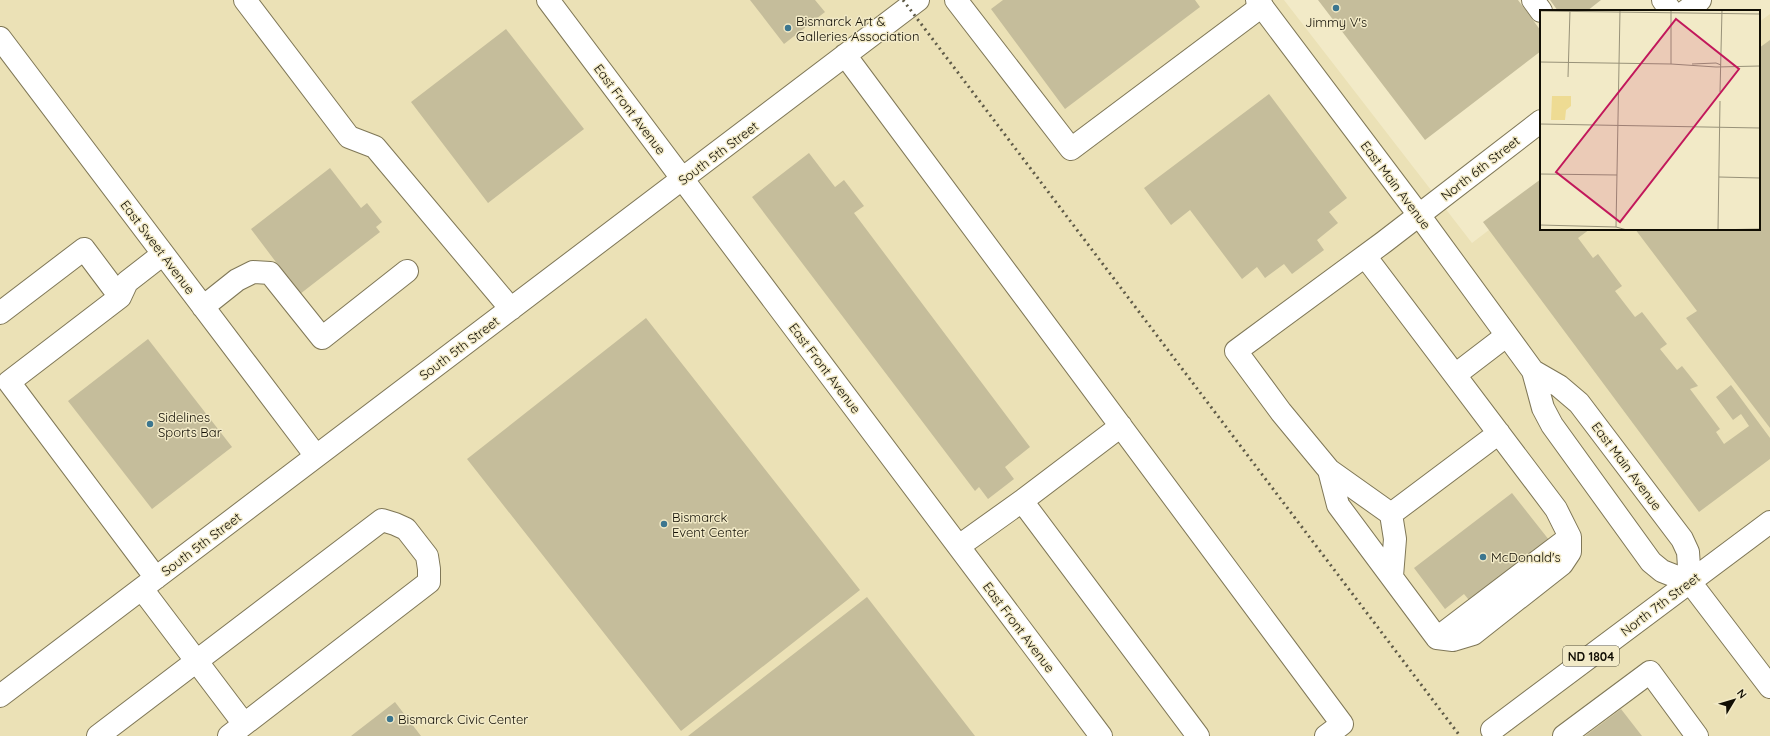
<svg xmlns="http://www.w3.org/2000/svg" width="1770" height="736" font-family="Quicksand,sans-serif">
	<style>
		.built { fill: #ebe1b6 }
		.building { fill: #c5bd9b }
		.lines { fill: none; stroke-linecap: round; stroke-linejoin: round }
		.minor-casing { stroke: #7f7757; stroke-width: 24 }
		.major-casing { stroke: #7f7757; stroke-width: 24 }
		.minor { stroke: #fff; stroke-width: 22 }
		.major { stroke: #fff; stroke-width: 22 }
		.rail { stroke: #5f5b48; stroke-width: 3; stroke-dasharray: 2 4; stroke-linecap: butt }
		.poi-dot { fill: #3c768f; stroke: #f2eac7; stroke-width: 1.5 }
		.labels { text-anchor: middle; dominant-baseline: central; stroke-width: 3; stroke-linejoin: round; paint-order: stroke }
		.shield { fill: #f2eac7; stroke: #54503e; stroke-width: 1 }
		.shield-label { font-size: 12px; font-weight: bold; fill: #110e04 }
		.poi-label { font-size: 13px; fill: #110e04; stroke: #f2eac7; text-anchor: start }
		.street-label { font-size: 13px; fill: #110e04; stroke: #f2eac7 }
		.inset-road { fill: none; stroke: #989279; stroke-width: 1 }
		.view { fill: #c2185b; fill-opacity: 0.15; stroke: #c2185b; stroke-width: 2 }
		.inset-edge { fill: none; stroke: #110e04; stroke-width: 2 }
	</style>
	<rect width="100%" height="100%" fill="#f2eac7"/>
	<!-- built -->
	<path class="built" d="M0,0H1284L1472,243L1541,190V229H1759V22L1770,14V736H0Z"/>
	<!-- building -->
	<path class="building" d="M750,0H815L825,12L784,44Z
		M1003,0H1195L1200,7L1065,109L991,9Z
		M1318,0H1518L1541,31V51L1425,140Z
		M1550,0H1601L1587,11H1558Z
		M506,29L584,129L488,203L411,102Z
		M1770,40V428L1686,318L1697,311L1635,229H1759V48Z
		M1269,94L1347,198L1329,212L1338,223L1317,240L1324,250L1292,274L1284,264L1265,278L1257,267L1242,279L1190,210L1171,225L1144,188Z
		M809,153L835,187L844,180L864,206L854,213L1030,447L1005,467L1014,479L988,499L979,487L975,491L752,197Z
		M330,168L361,208L367,203L382,222L376,227L380,232L300,294L251,229Z
		M1541,179V229H1590L1578,238L1593,258L1598,254L1622,286L1615,291L1635,317L1642,312L1667,344L1660,349L1677,370L1682,366L1698,386L1690,389L1720,429L1716,432L1724,444L1749,426L1741,414L1733,420L1716,397L1731,385L1770,438V459L1699,512L1483,222Z
		M646,318L860,590L681,731L467,459Z
		M148,339L232,447L152,509L68,401Z
		M1512,493L1553,545L1473,605L1464,594L1445,609L1414,568Z
		M867,597L975,736H688Z
		M395,702L421,736H351Z
		M1621,709L1642,736H1585Z"/>
	<g class="lines">
		<defs>
			<path id="minor" d="M245,0L349,137L375,147L511,309
				M548,0L1101,736
				M956,0L1071,149L1262,6
				M1533,0L1541,11
				M1663,0L1671,11
				M1686,11L1700,0
				M0,38L316,456
				M845,55L1342,724L1326,736
				M203,307L237,280L253,272L270,273L322,338L407,271
				M0,313L84,249L120,297
				M1455,375L1506,336
				M1329,470L1338,505L1437,638L1453,640L1473,634L1562,564L1570,552V537L1556,509L1365,256
				M1022,501L1121,426
				M1391,514L1499,433
				M959,546L1022,501L1198,736
				M1392,576L1395,539L1391,514L1329,470L1281,412L1236,351L1384,242L1541,121
				M156,578L9,382L120,297L127,282L163,254
				M142,589L244,724
				M1437,638L1570,537
				M0,696L918,0
				M98,736L382,520L395,524L406,529L427,556L429,569V582L229,736
				M1564,736L1650,672L1697,736"/>
			<path id="major" d="M1257,0L1419,215L1533,371L1543,408L1552,425L1651,562L1662,571L1690,582L1770,687
				M1533,371L1559,386L1579,403L1682,539L1688,552L1690,582
				M1492,730L1770,522"/>
		</defs>
		<!-- minor casing -->
		<use href="#minor" class="minor-casing"/>
		<!-- major casing -->
		<use href="#major" class="major-casing"/>
		<!-- minor -->
		<use href="#minor" class="minor"/>
		<!-- major -->
		<use href="#major" class="major"/>
		<!-- rail -->
		<path class="rail" d="M903,0L1460,736"/>
	</g>
	<!-- markers -->
	<g class="poi-dot">
		<circle cx="1336" cy="8" r="4"/>
		<circle cx="788" cy="28" r="4"/>
		<circle cx="150" cy="424" r="4"/>
		<circle cx="664" cy="524" r="4"/>
		<circle cx="1483" cy="557" r="4"/>
		<circle cx="390" cy="719" r="4"/>
	</g>
	<g class="labels">
		<!-- shield labels -->
		<rect class="shield" x="1563" y="646" width="56" height="20" rx="3"/>
		<g class="shield-label">
			<text x="1591" y="656">ND 1804</text>
		</g>
		<!-- poi labels -->
		<g class="poi-label">
			<text x="796" y="21">Bismarck Art &amp;<tspan x="796" dy="15">Galleries Association</tspan></text>
			<text x="1336" y="22" text-anchor="middle">Jimmy V's</text>
			<text x="158" y="417">Sidelines<tspan x="158" dy="15">Sports Bar</tspan></text>
			<text x="672" y="517">Bismarck<tspan x="672" dy="15">Event Center</tspan></text>
			<text x="1491" y="557">McDonald's</text>
			<text x="398" y="719">Bismarck Civic Center</text>
		</g>
		<!-- street labels -->
		<g class="street-label">
			<text transform="translate(630 109) rotate(53)">East Front Avenue</text>
			<text transform="translate(718 153) rotate(-37)">South 5th Street</text>
			<text transform="translate(1480 168) rotate(-38)">North 6th Street</text>
			<text transform="translate(1396 185) rotate(53)">East Main Avenue</text>
			<text transform="translate(158 247) rotate(53)">East Sweet Avenue</text>
			<text transform="translate(459 348) rotate(-37)">South 5th Street</text>
			<text transform="translate(825 368) rotate(53)">East Front Avenue</text>
			<text transform="translate(1627 466) rotate(53)">East Main Avenue</text>
			<text transform="translate(201 544) rotate(-37)">South 5th Street</text>
			<text transform="translate(1660 604) rotate(-37)">North 7th Street</text>
			<text transform="translate(1019 627) rotate(53)">East Front Avenue</text>
		</g>
	</g>
	<!-- overview -->
	<g transform="translate(1540 10)">
		<rect width="220" height="220" fill="#f2eac7"/>
		<path d="M12,86H31V96L26,100L25,110H11Z" fill="#eedb93"/>
		<path class="inset-road" d="M0,1L220,4M0,52L131,54L176,57L220,56M131,54V0M152,54L176,53L181,55M28,67L30,0M180,82L182,0M0,114L220,118M0,164L77,165M179,167L220,168M0,215L76,217L87,220M76,217L80,0M171,220L220,219M178,220L180,91"/>
		<path class="view" d="M136,9L199,59L80,212L16,162Z"/>
		<rect width="220" height="220" class="inset-edge"/>
	</g>
	<!-- north arrow -->
	<g transform="translate(1734 700) rotate(52)" stroke="#f2eac7" stroke-width="3" paint-order="stroke">
	<path d="M0-3L7 15L0 10L-7 15Z" fill="#110e04"/>
	<text y="-6" font-size="11" font-weight="bold" text-anchor="middle" fill="#110e04">N</text>
	</g>
</svg>
